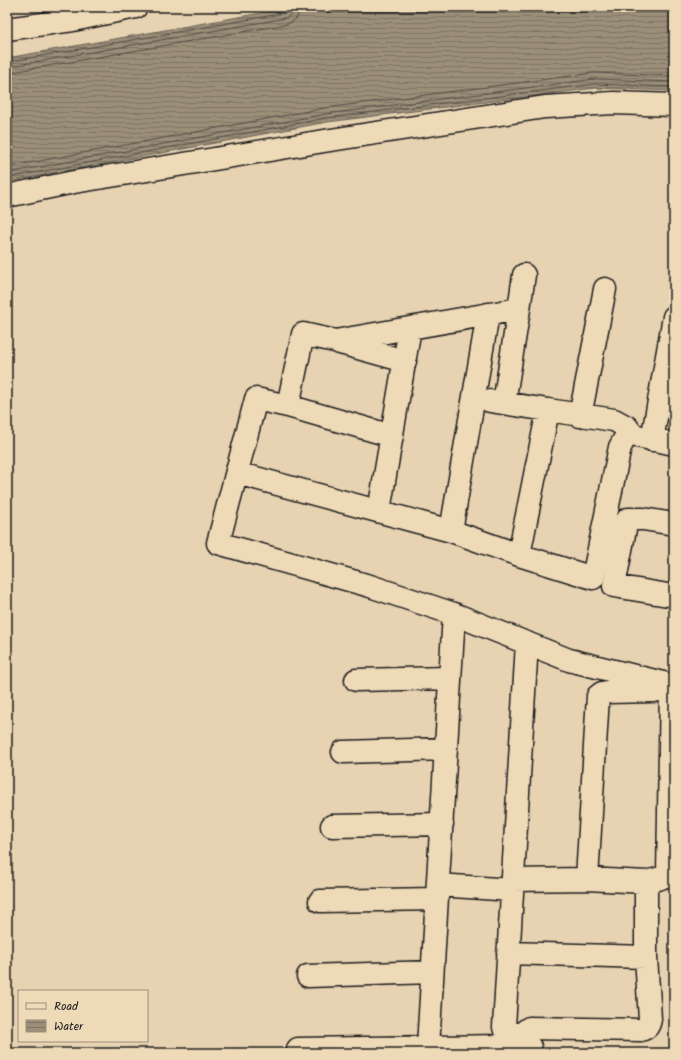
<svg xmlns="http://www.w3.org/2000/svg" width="681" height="1060" font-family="Kalam,sans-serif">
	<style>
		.water { fill: url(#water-rules); stroke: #696154 }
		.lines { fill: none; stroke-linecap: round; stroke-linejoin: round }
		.shore { stroke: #4f4a42; stroke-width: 1 }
		.street-casing { stroke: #1c1c1c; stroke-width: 25 }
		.street { stroke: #efdab8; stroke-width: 22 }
	</style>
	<defs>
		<pattern id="water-rules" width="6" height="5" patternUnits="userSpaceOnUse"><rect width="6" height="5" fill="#9c8f7a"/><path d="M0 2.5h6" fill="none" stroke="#7e7463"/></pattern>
	</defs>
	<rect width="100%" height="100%" fill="#e7d2b2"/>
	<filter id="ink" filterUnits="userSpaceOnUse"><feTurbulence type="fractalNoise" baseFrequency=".025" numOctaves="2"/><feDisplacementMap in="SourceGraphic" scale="8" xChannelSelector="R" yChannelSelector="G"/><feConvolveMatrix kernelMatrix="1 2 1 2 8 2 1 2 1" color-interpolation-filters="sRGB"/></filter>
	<g filter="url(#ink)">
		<!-- water -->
		<path class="water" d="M295,7H674V91L596,88L327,122L7,182V58Z"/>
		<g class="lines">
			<!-- shore -->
			<path class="shore" d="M7,62L285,13L288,11L289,7
				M7,67L286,18L292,14L294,7
				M7,73L288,24L297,18L300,7
				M7,167L325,108L594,73L674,76
				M7,173L326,114L595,79L674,82
				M7,178L327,118L595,84L674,87"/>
			<defs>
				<path id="street" d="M7,29L73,20L136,7
					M7,196L74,182L324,141L545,107L613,103L674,105
					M524,275L519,309L335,341L303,334L288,406L256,399L218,543L370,586L454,614L569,660L671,685L668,876
					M340,343L405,361
					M490,401L548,410
					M504,403L519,309
					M288,406L392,436
					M580,416L605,289
					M652,440L674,317
					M237,473L451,531L519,555L593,578L620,447L625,438L633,435
					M379,511L410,328
					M674,524L643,519H628L626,524L614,586L674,596
					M451,531L488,314
					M519,555L548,410L614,420L627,427L633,435L674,444
					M527,643L504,1027L530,1047L531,1053
					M356,680L450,678
					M343,752L446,749
					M332,826L442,824
					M587,879L598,696L602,693L607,692L654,691L664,687
					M513,880L587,879L646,882L661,878
					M438,885L512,890
					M320,901L437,899
					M508,953L646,957
					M308,976L432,972
					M428,1047L454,614
					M298,1049L505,1046L529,1028L641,1030C647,1028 649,1026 650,1019L646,957V882"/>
			</defs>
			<!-- street casing -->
			<use href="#street" class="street-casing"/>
			<!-- street -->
			<use href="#street" class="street"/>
		</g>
	</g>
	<!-- margin -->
	<rect width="681" height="1060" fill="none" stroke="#efdab8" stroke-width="24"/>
	<rect x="12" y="12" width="657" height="1036" fill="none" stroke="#1c1c1c" stroke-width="1.5" filter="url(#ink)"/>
	<!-- legend -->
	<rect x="18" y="990" width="130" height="52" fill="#efdab8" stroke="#9b8e7a"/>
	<rect x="26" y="1003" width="20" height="6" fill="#efdab8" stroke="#9b8e7a"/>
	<text x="54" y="1010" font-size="12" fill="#1c1c1c">Road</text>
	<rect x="26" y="1020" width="20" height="12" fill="url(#water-rules)" stroke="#9b8e7a"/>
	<text x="54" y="1030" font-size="12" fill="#1c1c1c">Water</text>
</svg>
